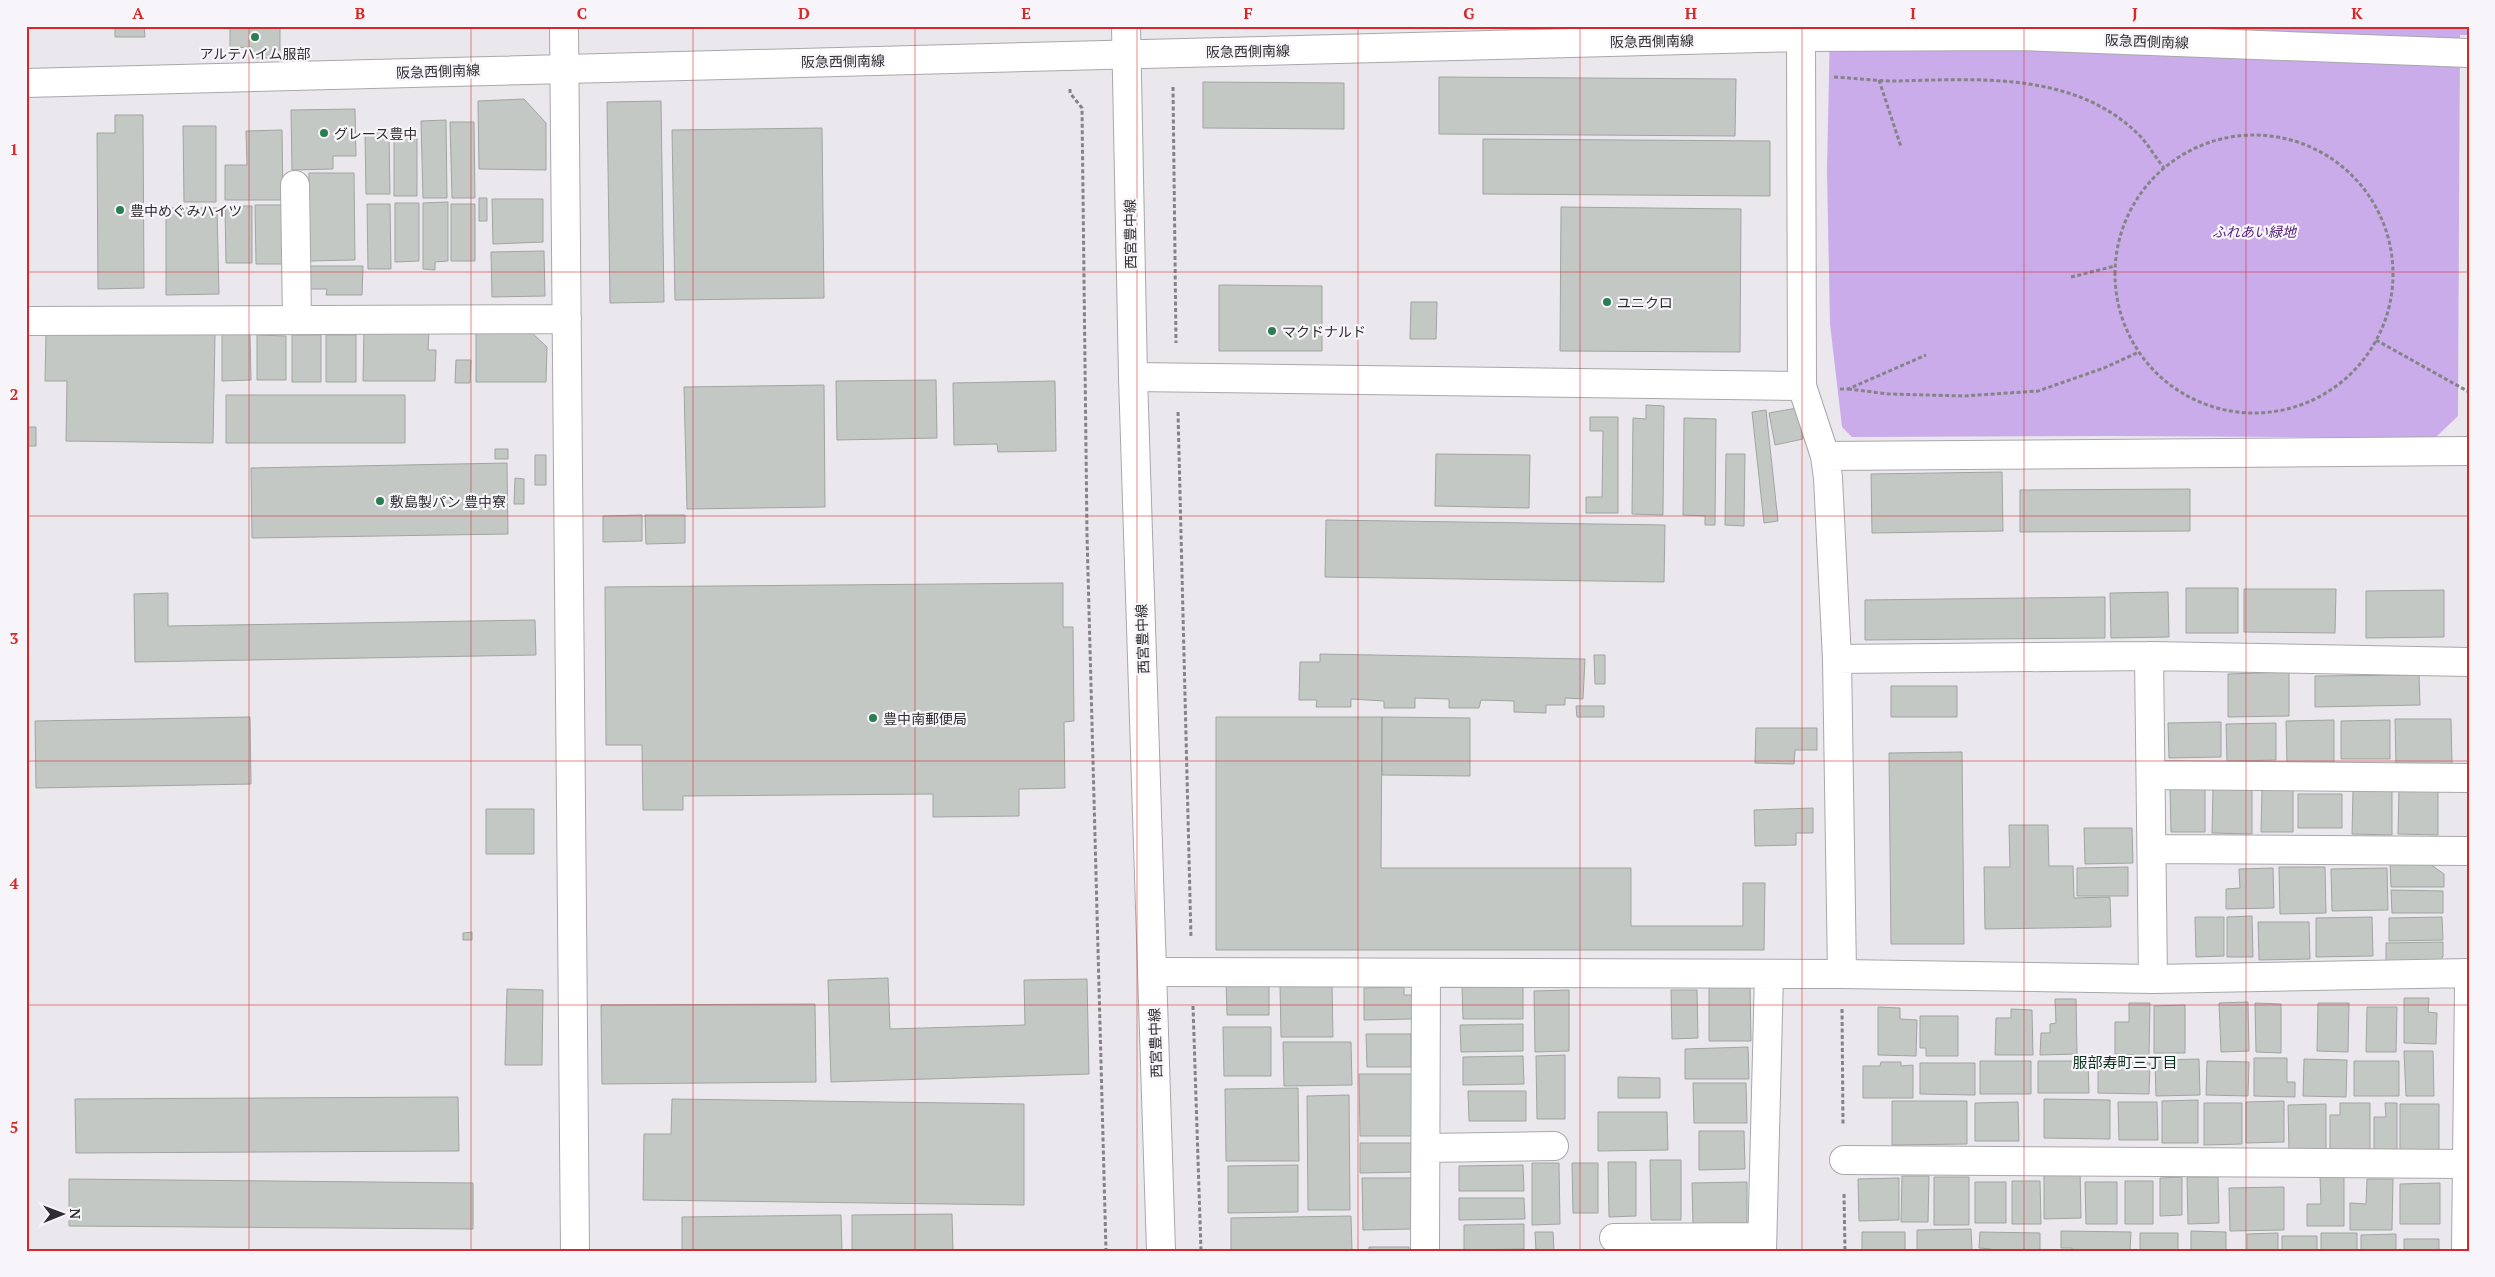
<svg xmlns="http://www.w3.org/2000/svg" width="2495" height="1277" font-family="'PT Serif','Noto Sans JP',serif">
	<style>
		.green { fill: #cbacea }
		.building { fill: #c3c8c5; stroke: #a0a5a1 }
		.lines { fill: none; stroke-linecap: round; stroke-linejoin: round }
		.minor-casing { stroke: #a9a7ab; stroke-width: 30 }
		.major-casing { stroke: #a9a7ab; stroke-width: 30 }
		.path { stroke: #858387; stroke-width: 3; stroke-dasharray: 4 2.5; stroke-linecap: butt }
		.minor { stroke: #fff; stroke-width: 28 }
		.major { stroke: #fff; stroke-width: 28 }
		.grid { fill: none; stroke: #d62828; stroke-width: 1; stroke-opacity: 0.55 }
		.poi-dot { fill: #297f52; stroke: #f8f5fa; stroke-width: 2 }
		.labels { text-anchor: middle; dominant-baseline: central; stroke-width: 4.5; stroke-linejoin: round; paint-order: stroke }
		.street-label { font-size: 14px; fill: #2e2d2f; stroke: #f8f5fa }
		.poi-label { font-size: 14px; fill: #2e2d2f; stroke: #f8f5fa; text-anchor: start }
		.park-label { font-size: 14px; font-style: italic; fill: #57257c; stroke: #f8f5fa }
		.neighbourhood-label { font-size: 15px; fill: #08321d; stroke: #f8f5fa }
		.neatline { fill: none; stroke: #d62828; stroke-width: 2 }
		.grid-label { font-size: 16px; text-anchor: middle; font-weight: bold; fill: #d62828 }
	</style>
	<rect width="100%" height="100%" fill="#eae8ed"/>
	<!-- green -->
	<path class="green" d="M1830,26H2469V35H2460L2458,416L2435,438L2110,436L1852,437L1842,427L1830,324L1827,171Z"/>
	<!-- building -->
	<path class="building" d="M93,26H144L145,37H115V28Z
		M230,26H280V58H252V47L230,48Z
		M1439,77L1736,79L1735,136L1439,134Z
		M1203,82L1344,83V129L1203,128Z
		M524,99L546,123V170L479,169L478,101Z
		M661,101L664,302L610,303L607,102Z
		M355,109L356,156H333V169L292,170L291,110Z
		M115,115H143L144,288L98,289L97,133H115Z
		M446,120L447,198H423L421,121Z
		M450,122H474L475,198H452Z
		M183,126H216V202H184Z
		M822,128L824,298L675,300L672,130Z
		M394,129H417V196H394Z
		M282,130L283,200H225V165H247L246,131Z
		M365,132H389L390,194H366Z
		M1483,139L1770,141V196L1483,194Z
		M309,173H354L355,260L309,261Z
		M479,198H487V221H479Z
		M492,199H543V242L493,244Z
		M448,202V261L435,262V270L423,269V203Z
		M395,203H419V261L395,262Z
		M367,204H390L391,269H368Z
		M451,204H475V261H451Z
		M255,205H283L285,264H256Z
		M225,206H252V263H226Z
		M1561,207L1741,209L1740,352L1560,351Z
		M166,208H217L219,294L166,295Z
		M544,251L545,296L492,297L491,252Z
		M306,266H363L362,295H326L327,289H306Z
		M1219,285L1322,286V351H1219Z
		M1411,302H1437L1436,339H1410Z
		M364,329L429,330L428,350H436L435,381H363Z
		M46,332L215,334L213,443L66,441L67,381H45Z
		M476,332H531L547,347L546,382H476Z
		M222,333H250L251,380L222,381Z
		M257,335L286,336V380H257Z
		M292,335H321V382H292Z
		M326,335H356V382H326Z
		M456,360H471L470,383H455Z
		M936,380L937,438L837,440L836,381Z
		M1055,381L1056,451L998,452L997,444L954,445L953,383Z
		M824,385L825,507L687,509L684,387Z
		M226,395H405V443H226Z
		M1646,405L1664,406L1663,515L1632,514L1633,418L1646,419Z
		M1797,408L1803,439L1775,445L1769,413Z
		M1766,410L1778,521L1764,523L1752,412Z
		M1590,417H1618V513H1586V497H1602L1603,431H1590Z
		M1684,418L1716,419L1715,525H1705V516L1683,515Z
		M26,427H36V446H26Z
		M495,449H508V459H495Z
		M1436,454L1530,455L1529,508L1435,506Z
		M1726,454H1745L1744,526L1725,525Z
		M535,455H546V485H535Z
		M507,463L508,534L252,538L251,468Z
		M2002,472L2003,531L1872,533L1871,474Z
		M515,478L524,479V504H514Z
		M2190,489V531L2020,532V490Z
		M642,515V541L603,542V516Z
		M645,515H685V543L646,544Z
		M1326,520L1665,525L1664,582L1325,577Z
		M1063,583V627H1073L1074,721L1064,722L1065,788L1019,789V816L933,817V794L683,796V810H643L642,745H606L605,587Z
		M2186,588H2238V633H2186Z
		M2244,589H2336L2335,633L2244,632Z
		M2444,590V637L2366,638V591Z
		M2168,592L2169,637L2111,638L2110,593Z
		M168,593V626L535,620L536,655L135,662L134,594Z
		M2105,597V638L1865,640V600Z
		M1320,654L1585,659L1583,699L1565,698V705H1546V713L1514,712V701L1481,700L1479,708H1449V699L1415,698V708H1384V701L1351,699V707H1316L1317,700H1299L1300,662H1320Z
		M1594,655H1605V684H1595Z
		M2289,672V716L2228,717V674Z
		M2419,675L2420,705L2315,707V676Z
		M1891,686H1957V717H1891Z
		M1576,706H1604V717H1577Z
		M250,717L251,784L36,788L35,721Z
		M1216,717H1382L1381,868H1631V926H1743V883H1765L1764,950H1216Z
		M1382,717L1470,718V776L1382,775Z
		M2395,719H2451L2452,764L2396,765Z
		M2334,720V763L2287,764L2286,721Z
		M2390,720V759H2341V721Z
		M2221,722V757L2169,758L2168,723Z
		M2276,723V760L2227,761L2226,724Z
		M1756,728H1817V750H1795L1794,764L1755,763Z
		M1962,752L1964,944H1891L1889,753Z
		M2170,787H2205V832H2171Z
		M2213,789L2252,790V834L2212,833Z
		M2353,789L2392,790V835L2352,834Z
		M2399,789L2438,790V835L2398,834Z
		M2262,790H2293V832H2261Z
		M2298,794H2342V828H2298Z
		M1813,808V833H1796V845L1755,846L1754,810Z
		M486,809H534V854H486Z
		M2009,825H2048L2049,866H2073L2074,898L2110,897L2111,927L1985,929L1984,867H2010Z
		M2084,828H2132L2133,863L2085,864Z
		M2390,862H2427L2444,874V887H2391Z
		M2128,867V896H2077V868Z
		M2279,867H2325L2326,913L2280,914Z
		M2273,868L2274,908L2226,909V889L2240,888L2239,869Z
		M2387,868L2388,910L2332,911L2331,869Z
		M2391,890L2443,891V913H2392Z
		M2252,916L2253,957H2227V917Z
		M2195,917H2224V956L2196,957Z
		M2372,917L2373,956L2316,957V918Z
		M2442,917L2443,940L2389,941V918Z
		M2258,922H2309L2310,959L2259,960Z
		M472,932V940H463V933Z
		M2443,942V957L2435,965L2386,966V943Z
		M888,978L890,1029L1025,1025L1024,980L1087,979L1089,1074L831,1082L828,980Z
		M1226,980H1269V1015H1227Z
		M1332,984L1333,1037H1281L1280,985Z
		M1523,985V1019H1463L1462,986Z
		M1709,985H1750L1751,1041H1709Z
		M1404,987V995H1412V1019L1364,1020V988Z
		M507,989L543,990L542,1065H505Z
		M1569,990V1051L1535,1052L1534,991Z
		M1671,990H1697L1698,1038L1672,1039Z
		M2404,998H2429L2428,1012L2437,1013L2436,1044L2404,1043Z
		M2055,999H2076L2077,1054L2040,1055L2041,1033H2050V1024L2056,1023Z
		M2248,1002L2249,1051L2221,1052L2219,1003Z
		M2129,1003H2150L2149,1055L2115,1054V1022H2129Z
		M2255,1003L2281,1004V1053L2256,1052Z
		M2318,1003H2349L2348,1052L2317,1051Z
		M815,1004L816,1082L602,1084L601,1005Z
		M2185,1005V1053H2154V1006Z
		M1878,1007L1900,1008V1019L1917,1020L1916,1056L1878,1055Z
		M2367,1007H2397L2396,1052H2366Z
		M2011,1009L2032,1010L2033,1055H1995L1996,1018H2011Z
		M1920,1016H1958V1056H1926V1048H1920Z
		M1523,1024V1051L1461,1052L1460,1025Z
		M1223,1027H1271V1076H1224Z
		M1366,1034H1411V1067H1367Z
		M1283,1042H1351L1352,1085L1284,1086Z
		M1748,1047L1749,1079H1685V1049Z
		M2404,1051H2433L2434,1096H2406Z
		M1565,1055V1119H1537L1536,1056Z
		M1523,1056L1524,1084L1463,1085V1057Z
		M2254,1058H2287V1082H2295V1097L2254,1096Z
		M2199,1059L2200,1095L2156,1096L2155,1060Z
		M2304,1059L2347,1060L2346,1097L2303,1096Z
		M1980,1061H2031V1094H1980Z
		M2038,1061H2088L2089,1093H2038Z
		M2207,1061L2249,1062L2248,1096L2206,1095Z
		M2354,1061H2399V1096H2354Z
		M1881,1062H1901V1066L1913,1065V1098H1863V1066H1880Z
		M2098,1062L2150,1063L2149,1094L2098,1093Z
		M1920,1063H1975V1095L1920,1094Z
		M1359,1074H1413V1136H1360Z
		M1618,1077L1660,1078V1098H1618Z
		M1693,1083H1746L1747,1123H1694Z
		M1298,1088L1299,1161H1226L1225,1089Z
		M1468,1091H1526V1121H1469Z
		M1349,1095L1350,1210H1308L1307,1096Z
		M458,1097L459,1151L76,1153L75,1099Z
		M672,1099L1024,1104V1205L643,1200L644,1134H671Z
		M2044,1099L2110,1100V1139L2044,1138Z
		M2198,1100V1143H2162V1101Z
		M1892,1101H1967V1144L1892,1145Z
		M2284,1101V1142L2246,1143V1102Z
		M2018,1102L2019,1141H1975V1103Z
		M2118,1102H2157L2158,1140H2119Z
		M2204,1103H2242V1144L2204,1145Z
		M2340,1103H2370V1152H2330V1115H2340Z
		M2385,1103H2397V1152H2374V1117H2386Z
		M2326,1104V1152H2289L2288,1105Z
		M2400,1104H2439V1154H2400Z
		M1598,1112H1667L1668,1150L1598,1151Z
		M1699,1131H1744L1745,1169L1699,1170Z
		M1360,1143H1416L1417,1172L1360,1173Z
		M1650,1160H1681V1220H1651Z
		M1608,1162H1636V1216L1609,1217Z
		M1532,1163H1559L1560,1224L1532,1225Z
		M1572,1163H1598V1213H1573Z
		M1298,1165V1212L1228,1213V1166Z
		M1523,1165L1524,1191H1459V1166Z
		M2080,1168L2081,1218L2044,1219V1169Z
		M1902,1176H1929L1928,1222H1901Z
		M1934,1177H1969V1225H1934Z
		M2182,1177V1215L2160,1216V1178Z
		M2187,1177H2218L2219,1223L2188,1224Z
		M2320,1177H2344V1226H2307V1204H2321Z
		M1362,1178H1412V1229L1363,1230Z
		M1899,1178V1220L1859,1221L1858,1179Z
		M69,1179L473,1183V1229L69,1226Z
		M2367,1179H2393L2392,1230H2350V1203L2366,1204Z
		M2012,1181H2040L2041,1224H2012Z
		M2125,1181H2153V1224H2125Z
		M1747,1182V1224L1693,1225L1692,1183Z
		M1975,1182H2006V1223H1975Z
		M2085,1182H2117V1224H2086Z
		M2440,1183V1224H2400V1184Z
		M2284,1187V1230L2230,1231L2229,1188Z
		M1459,1198H1524L1525,1219L1459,1220Z
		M952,1214L953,1251H852V1215Z
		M841,1215L842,1251H682V1217Z
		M1351,1216L1352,1251H1231V1218Z
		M1524,1224V1249L1464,1250V1225Z
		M1971,1229L1972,1251H1917V1230Z
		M2061,1231L2131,1232L2130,1251H2072V1248H2061Z
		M2191,1231L2226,1232V1251H2191Z
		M1535,1232H1553L1554,1251H1536Z
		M1862,1232H1905V1251H1862Z
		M1980,1232L2040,1233V1251H1991V1249L1979,1248Z
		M2140,1233H2178V1251H2140Z
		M2278,1233V1251H2247V1234Z
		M2321,1233H2357V1251H2321Z
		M2396,1234V1251H2361V1235Z
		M2282,1236H2317V1251H2282Z
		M2404,1239H2439V1251H2404Z
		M1369,1247H1409V1251H1369Z"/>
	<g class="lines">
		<defs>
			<path id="minor" d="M564,26L575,1251
				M1801,37L1802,386L1825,456L1828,478L1837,659L1842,974
				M26,83L1801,37L2021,36L2469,53
				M295,185L297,320
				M26,321L567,319
				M1133,377L1802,386
				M1825,456L2469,451
				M2149,656L2153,979
				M1837,659L2149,656L2469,662
				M2151,775L2469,778
				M2152,849L2469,851
				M1153,972L1842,974L2153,979L2469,973
				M1426,1148L1554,1146
				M1844,1160L2467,1164
				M1614,1238L1762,1237
				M1425,1251L1426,973
				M1762,1251L1769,974
				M2466,1251L2469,986"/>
			<path id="major" d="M1126,26L1133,377L1161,1251"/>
		</defs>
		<!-- minor casing -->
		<use href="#minor" class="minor-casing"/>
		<!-- major casing -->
		<use href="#major" class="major-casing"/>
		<!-- path -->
		<path class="path" d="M1834,77C1855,78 1875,81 1896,81C1979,79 2077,71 2141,137C2149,146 2156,158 2164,168
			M1879,80L1901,147
			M1173,87L1176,343
			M1070,89V93L1082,108L1087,535L1106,1251
			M2115 274a139 139 0 1 1 278 0a139 139 0 1 1-278 0Z
			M2071,277L2115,266
			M2376,340L2469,392
			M1840,389H1848L1926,355
			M1848,389L1889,394L1964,396L2038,391L2104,368L2139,352
			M1178,412L1191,938
			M1193,1006L1201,1251
			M1842,1009L1843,1125
			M1844,1194L1845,1251"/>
		<!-- minor -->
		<use href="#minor" class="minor"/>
		<!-- major -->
		<use href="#major" class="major"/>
	</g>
	<!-- grid -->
	<path class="grid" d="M249,26V1251M471,26V1251M693,26V1251M915,26V1251M1137,26V1251M1358,26V1251M1580,26V1251M1802,26V1251M2024,26V1251M2246,26V1251M26,272H2469M26,516H2469M26,761H2469M26,1005H2469"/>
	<!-- markers -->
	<g class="poi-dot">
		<circle cx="255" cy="37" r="5"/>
		<circle cx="324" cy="133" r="5"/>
		<circle cx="120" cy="210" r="5"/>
		<circle cx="1607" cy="302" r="5"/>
		<circle cx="1272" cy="331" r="5"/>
		<circle cx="380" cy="501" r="5"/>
		<circle cx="873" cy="718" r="5"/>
	</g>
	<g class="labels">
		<!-- street labels -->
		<g class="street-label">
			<text transform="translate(1652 41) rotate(-1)">阪急西側南線</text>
			<text transform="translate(2147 41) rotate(2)">阪急西側南線</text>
			<text transform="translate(1248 51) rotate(-1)">阪急西側南線</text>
			<text transform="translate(843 61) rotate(-1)">阪急西側南線</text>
			<text transform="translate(438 71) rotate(-2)">阪急西側南線</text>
			<text transform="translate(1130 234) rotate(-91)">西宮豊中線</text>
			<text transform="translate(1142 639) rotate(-92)">西宮豊中線</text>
			<text transform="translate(1155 1043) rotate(-92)">西宮豊中線</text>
		</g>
		<!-- poi labels -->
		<g class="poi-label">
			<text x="255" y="53" text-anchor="middle">アルテハイム服部</text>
			<text x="334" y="133">グレース豊中</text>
			<text x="130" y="210">豊中めぐみハイツ</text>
			<text x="1617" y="302">ユニクロ</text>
			<text x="1282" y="331">マクドナルド</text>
			<text x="390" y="501">敷島製パン 豊中寮</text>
			<text x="883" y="718">豊中南郵便局</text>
		</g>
		<!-- park labels -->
		<g class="park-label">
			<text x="2254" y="231">ふれあい緑地</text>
		</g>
		<!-- neighbourhood labels -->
		<g class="neighbourhood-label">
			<text x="2125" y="1062">服部寿町三丁目</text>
		</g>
	</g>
	<!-- border -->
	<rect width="2495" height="1277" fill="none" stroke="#f8f5fa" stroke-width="55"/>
	<!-- north arrow -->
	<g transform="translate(62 1214) rotate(89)" stroke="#f8f5fa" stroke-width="4" paint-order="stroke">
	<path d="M0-4L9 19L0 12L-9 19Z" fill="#2e2d2f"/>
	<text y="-8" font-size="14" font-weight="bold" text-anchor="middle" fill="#2e2d2f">N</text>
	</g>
	<rect x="28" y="28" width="2440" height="1222" class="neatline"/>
	<g class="grid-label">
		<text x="138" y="19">A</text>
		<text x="360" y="19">B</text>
		<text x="582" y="19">C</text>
		<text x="804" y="19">D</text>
		<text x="1026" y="19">E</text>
		<text x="1248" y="19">F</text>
		<text x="1469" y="19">G</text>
		<text x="1691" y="19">H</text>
		<text x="1913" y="19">I</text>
		<text x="2135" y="19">J</text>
		<text x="2357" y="19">K</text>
		<text x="14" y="155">1</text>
		<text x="14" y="400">2</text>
		<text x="14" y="644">3</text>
		<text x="14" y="889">4</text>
		<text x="14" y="1133">5</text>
	</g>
</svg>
